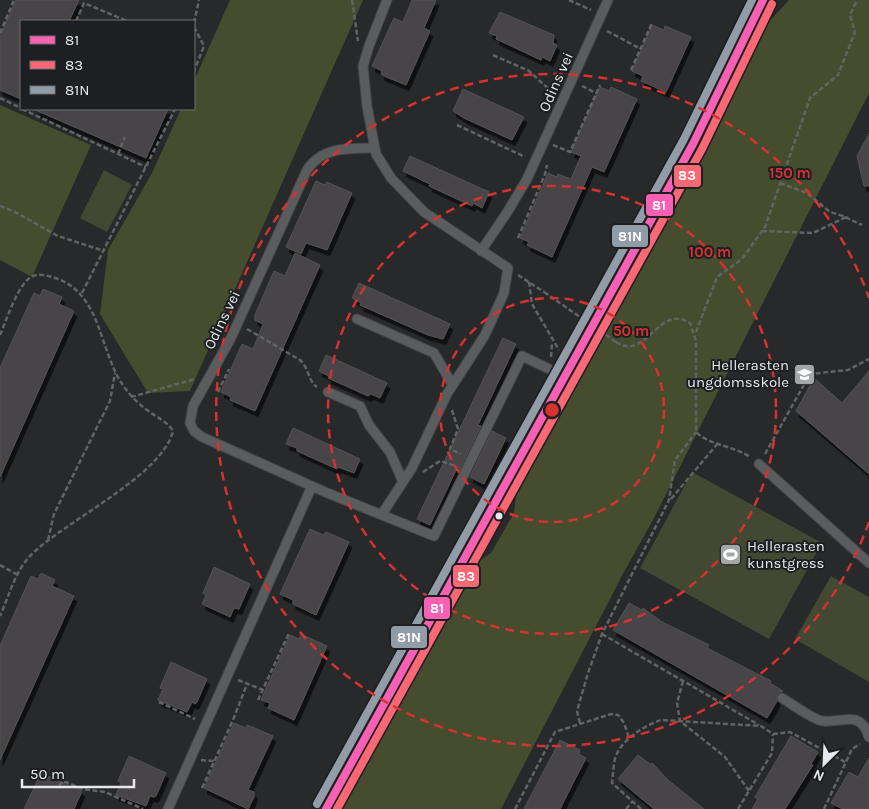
<svg xmlns="http://www.w3.org/2000/svg" width="869" height="809" viewBox="0 0 869 809" font-family="Karla,sans-serif">
  <defs>
    <filter id="shadow"><feDropShadow dx="3" dy="5.5" stdDeviation="0" flood-color="#0009"/></filter>
  </defs>
  <rect width="100%" height="100%" fill="#27292b"/>
  <path fill="#434832" d="M104 170 132 185 107 232 80 218Z
    M692 472 822 543 769 639 640 568Z
    M831 576 869 597V682L795 639Z"/>
  <path fill="#464d2e" d="M230 0H363L190 391 148 393 100 314 108 250 152 173 181 109H194V81Z
    M789 0H869V93L653 520 624 572 501 809H338L475 564 491 553 514 513 517 488 541 439 717 119 762 29Z
    M0 105 91 145 32 277 0 260Z"/>
  <path fill="#464546" stroke="#535353" filter="url(#shadow)" d="M16 0H79L69 21H21V99L0 90V36Z
    M412 0H436L424 28 430 31 406 85 384 76 381 74 382 71 372 66 394 18 403 22Z
    M500 12 554 35 553 43 557 45 550 61 542 57 541 60 496 39 497 36 489 33Z
    M652 25 664 30 665 26 691 37 666 92 641 81 643 76 632 71Z
    M600 87 609 91 611 87 637 99 604 172 592 167 552 257 531 247 527 245 529 242 520 238 548 173 557 177 558 174 571 179 581 156 571 152Z
    M463 89 524 117 512 140 464 118 453 111Z
    M33 109H168L146 158Z
    M869 134V186H864L857 156Z
    M410 156 489 192 482 208 473 203 472 206 429 186 430 184 403 171Z
    M316 181 325 185 327 182 352 193 327 250 306 243 301 254 286 247Z
    M295 253 320 265 255 411 230 400 231 397 221 392 242 344 253 349 262 327 263 324 255 320V315L274 271 285 276Z
    M359 283 450 324 443 339 428 335 360 305 361 303 352 298Z
    M43 289 62 297 59 304 74 311 0 477V368L34 293 40 296Z
    M503 338 516 344 478 425 481 426 459 471 456 470 430 525 417 519Z
    M326 355 387 383 380 398 371 394 368 396 328 378 329 376 319 371Z
    M869 371V474L796 411 814 378 842 403Z
    M293 428 360 459 354 473 338 467 337 469 297 451V448L286 444Z
    M492 431 506 438 484 484 470 477Z
    M310 529 323 535 326 532 349 542 316 615 293 604V600L280 594Z
    M214 567 250 584 239 609 234 608 230 617 202 604 206 595 203 593Z
    M41 573 55 580 52 586 74 596 0 760V646L31 576 38 579Z
    M629 603 642 610 643 608 662 622 709 645 707 648 771 681 770 683 783 691 777 695V701L767 718 613 630Z
    M290 635 299 639 301 635 305 636 327 646 294 720 268 708 270 703 261 700Z
    M171 662 207 679 197 702 195 704 192 702 187 712 158 700 163 689 160 688 161 685Z
    M234 723 246 728 247 725 250 726 273 736 248 790 254 792V797L248 809 204 788Z
    M791 736 818 752 811 764 813 765 785 809H752L758 799 755 797Z
    M560 740 580 750 579 754 586 758 569 791 560 809H524Z
    M638 755 650 764 652 763 668 780 704 809H654L618 779Z
    M129 756 166 773 156 796 154 797 150 796 146 806 116 795 121 783 118 781Z
    M869 758V809H843L831 803 849 772 858 777Z
    M41 773 82 791 74 809H24Z"/>
  <g fill="none" stroke-linecap="round" stroke-linejoin="round">
    <defs>
      <path id="service" d="M373 148C349 148 322 147 307 170L231 338 193 406 190 423 194 431 202 437 325 492 434 536 522 356 564 376
        M481 251 508 211 527 179 608 0
        M357 319 434 353 452 384
        M328 392 360 406 369 425 390 452 403 482
        M759 464 869 563
        M382 514 412 468 447 394 485 335 504 293 508 268 424 212 391 178 376 154 367 106 363 66 369 46 387 0
        M782 698C792 704 813 720 823 721 844 723 860 709 869 737
        M168 809 312 486"/>
      <path id="tertiary" d="M326 809 693 144 763 0"/>
    </defs>
    <use href="#service" stroke="#444546" stroke-width="11"/>
    <use href="#tertiary" stroke="#444546" stroke-width="25"/>
    <path stroke="#626364" stroke-width="2.5" stroke-dasharray="5 2.5" stroke-linecap="butt" d="M352 0 358 41
      M569 0 591 10
      M76 21 84 3 127 21
      M194 23 199 0
      M194 27 204 46 194 71
      M607 31 641 49
      M0 33 14 0
      M493 55 529 71 553 93
      M631 70 652 23
      M582 86 596 93
      M0 98 21 108
      M22 109 146 167
      M457 125 525 157
      M553 145 570 152 600 85
      M118 154 125 137
      M780 183 807 193 830 212 843 216 862 225
      M0 206 15 212 58 236 101 250
      M762 231 813 233 846 217
      M518 238 545 174 547 165
      M518 275 544 292
      M529 282 532 304 559 350
      M82 293 175 109
      M247 329 300 360C309 368 308 381 317 387
      M696 332 717 277 742 259 765 227 810 98 838 75 855 32 850 15 857 0
      M0 335C6 321 19 281 33 276 40 273 48 276 55 278 99 292 99 344 119 379 126 391 136 402 147 410 157 418 166 420 173 431 162 476 65 521 31 555 15 571 9 596 0 616
      M616 342C647 362 658 303 690 323L696 341V432C709 445 734 446 750 457
      M551 357 552 343
      M218 392 229 369
      M131 397 195 379
      M452 410 458 429 450 449 461 454
      M765 454 810 374 848 370 869 359
      M423 472 440 461 456 466
      M671 499 718 443
      M48 540 54 514 110 401 115 373
      M0 565 18 575
      M602 634 759 725
      M238 680 263 690
      M683 681 677 703 680 721 725 757 749 791
      M258 700 289 633
      M159 702 195 719
      M580 723 577 711 588 673 602 634 669 500 675 460 696 432
      M201 760 214 761
      M59 786 63 781 83 789 105 792 143 809
      M202 788 233 720 247 684
      M515 809 555 732 611 714 618 715 624 723 629 738
      M626 809 632 802
      M641 809 612 783C613 775 613 767 615 759 620 740 644 726 661 720L761 726 773 734 790 732 845 762
      M738 809 772 753 773 734
      M824 809 852 749 860 744"/>
    <use href="#service" stroke="#5b5c5e" stroke-width="9"/>
    <use href="#tertiary" stroke="#5b5c5e" stroke-width="22"/>
    <path stroke="#626364" stroke-width="2.5" stroke-dasharray="5 2.5" stroke-linecap="butt" d="M544 292 616 342"/>
    <defs>
      <path id="bus-1" d="M326 809 693 144 763 0"/>
      <path id="bus-2" d="M337 809 702 149 772 4"/>
      <path id="bus-3" d="M317 804 684 139 752 0"/>
    </defs>
    <use href="#bus-1" stroke="#1d1f22" stroke-width="11"/>
    <use href="#bus-2" stroke="#1d1f22" stroke-width="11"/>
    <use href="#bus-3" stroke="#1d1f22" stroke-width="11"/>
    <use href="#bus-1" stroke="#f860b3" stroke-width="8"/>
    <use href="#bus-2" stroke="#fa6775" stroke-width="8"/>
    <use href="#bus-3" stroke="#929ca6" stroke-width="8"/>
  </g>
  <g fill="none" stroke="#d73232" stroke-width="2.5" stroke-dasharray="9 6">
    <circle cx="552" cy="410" r="112"/>
    <circle cx="552" cy="410" r="224"/>
    <path d="M869 522A336 336 0 1 1 869 298"/>
  </g>
  <defs>
    <symbol id="school-square" viewBox="-11 -11 22 22"><rect x="-9" y="-9" width="18" height="18" rx="4" fill="#a4a6a8" stroke="#1d1f22"/><path d="M0-5L7-2L0 1L-7-2ZM-4 1L0 2.5L4 1V4Q0 6-4 4Z" fill="#fff"/></symbol>
    <symbol id="stadium-square" viewBox="-11 -11 22 22"><rect x="-9" y="-9" width="18" height="18" rx="4" fill="#a4a6a8" stroke="#1d1f22"/><path d="M0-5a6.5 5 0 1 0 0 10a6.5 5 0 1 0 0-10ZM-3.5-1.8h7v3.6h-7Z" fill="#fff"/></symbol>
  </defs>
  <g fill-rule="evenodd">
    <use href="#school-square" x="792" y="362" width="25" height="25"/>
    <use href="#stadium-square" x="718" y="542" width="25" height="25"/>
  </g>
  <circle fill="#e8e9ec" stroke="#1d1f22" stroke-width="2" cx="499" cy="516" r="4.5"/>
  <g text-anchor="middle" dominant-baseline="central" stroke-width="4" stroke-linejoin="round" paint-order="stroke">
    <g font-size="15" fill="#e8e9ec" stroke="#1d1f22">
      <text transform="translate(556 82) rotate(-66)">Odins vei</text>
      <text transform="translate(222 320) rotate(-64)">Odins vei</text>
    </g>
    <g font-size="15" fill="#e8e9ec" stroke="#1d1f22" text-anchor="end">
      <text x="789" y="365">Hellerasten<tspan x="789" dy="17">ungdomsskole</tspan></text>
      <text x="747" y="546" text-anchor="start">Hellerasten<tspan x="747" dy="17">kunstgress</tspan></text>
    </g>
  </g>
  <circle cx="552" cy="410" r="8" fill="#d73232" stroke="#1d1f22" stroke-width="2.5"/>
  <g font-size="15" text-anchor="middle" font-weight="bold" fill="#d73232" stroke="#1d1f22" stroke-width="4" stroke-linejoin="round" paint-order="stroke">
    <text x="790" y="178">150 m</text>
    <text x="710" y="257">100 m</text>
    <text x="631" y="336">50 m</text>
  </g>
  <g stroke="#1d1f22" stroke-width="2">
    <rect x="673" y="164" width="29" height="24" rx="5" fill="#fa6775"/>
    <rect x="645" y="193" width="29" height="24" rx="5" fill="#f860b3"/>
    <rect x="611" y="224" width="38" height="24" rx="5" fill="#929ca6"/>
    <rect x="452" y="564" width="28" height="24" rx="5" fill="#fa6775"/>
    <rect x="423" y="596" width="28" height="24" rx="5" fill="#f860b3"/>
    <rect x="390" y="625" width="38" height="24" rx="5" fill="#929ca6"/>
  </g>
  <g font-size="14" text-anchor="middle" font-weight="bold" fill="#fff">
    <text x="687" y="180">83</text>
    <text x="659" y="210">81</text>
    <text x="630" y="241">81N</text>
    <text x="466" y="581">83</text>
    <text x="437" y="613">81</text>
    <text x="409" y="642">81N</text>
  </g>
  <rect x="20" y="20" width="175" height="90" fill="#1d1f22" stroke="#6e7073"/>
  <rect x="30" y="36" width="25" height="8" fill="#f860b3" stroke="#6e7073"/>
  <text x="65" y="45" font-size="15" fill="#e8e9ec">81</text>
  <rect x="30" y="61" width="25" height="8" fill="#fa6775" stroke="#6e7073"/>
  <text x="65" y="70" font-size="15" fill="#e8e9ec">83</text>
  <rect x="30" y="86" width="25" height="8" fill="#929ca6" stroke="#6e7073"/>
  <text x="65" y="95" font-size="15" fill="#e8e9ec">81N</text>
  <g transform="translate(824 764) rotate(204)" stroke="#1d1f22" stroke-width="4" paint-order="stroke">
  <path d="M0-4L9 19L0 12L-9 19Z" fill="#e8e9ec"/>
  <text y="-8" font-size="14" font-weight="bold" text-anchor="middle" fill="#e8e9ec">N</text>
  </g>
  <path d="M22 779v8h112v-8" fill="none" stroke="#e8e9ec" stroke-width="2.5"/>
  <text x="30" y="779" font-size="15" fill="#e8e9ec" stroke="#1d1f22" stroke-width="4" paint-order="stroke">50 m</text>
</svg>
